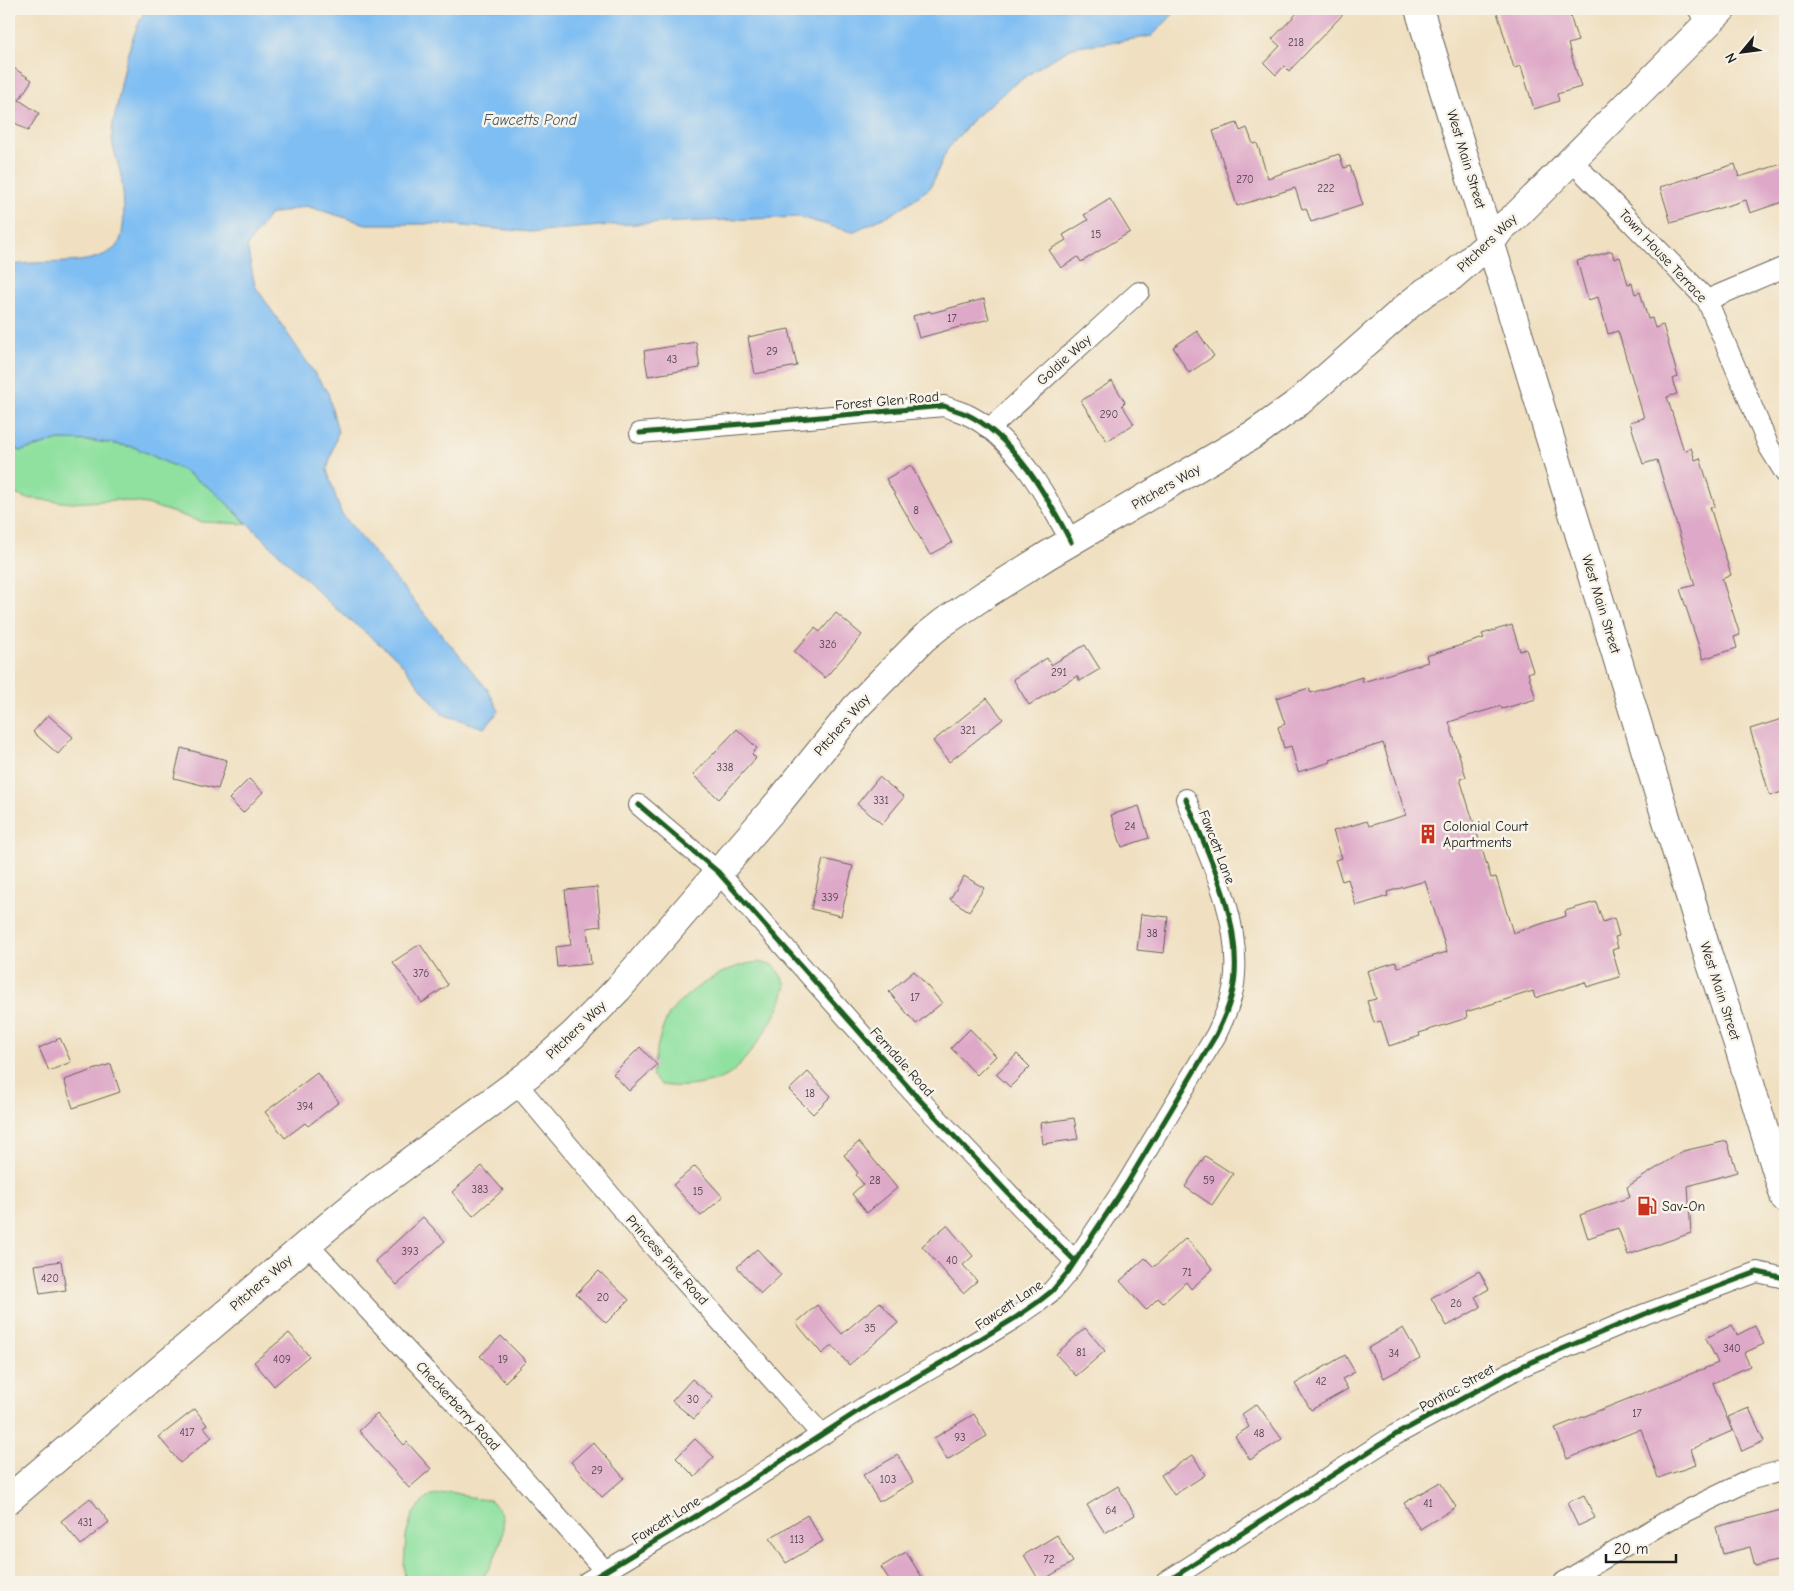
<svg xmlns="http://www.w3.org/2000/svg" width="1794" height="1591" viewBox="0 0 1794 1591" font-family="'Comic Neue',sans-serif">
  <rect width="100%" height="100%" fill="#f7f3e8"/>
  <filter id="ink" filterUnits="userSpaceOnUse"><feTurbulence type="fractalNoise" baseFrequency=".02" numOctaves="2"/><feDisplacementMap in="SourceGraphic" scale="10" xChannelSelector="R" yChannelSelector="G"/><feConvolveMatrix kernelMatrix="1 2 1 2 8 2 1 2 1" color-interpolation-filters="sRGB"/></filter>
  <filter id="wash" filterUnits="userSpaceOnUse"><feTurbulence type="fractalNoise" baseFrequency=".0096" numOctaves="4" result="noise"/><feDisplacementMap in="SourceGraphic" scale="20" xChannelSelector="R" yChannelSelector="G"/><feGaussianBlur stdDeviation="1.12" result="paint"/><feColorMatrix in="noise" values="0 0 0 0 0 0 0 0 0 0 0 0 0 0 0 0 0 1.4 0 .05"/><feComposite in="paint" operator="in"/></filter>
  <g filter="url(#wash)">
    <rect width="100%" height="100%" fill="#f0e0c1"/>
    <path fill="#90e1a0" stroke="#567e5e" d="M59 440 95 441 134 447 182 470 214 491 247 524 202 522 147 504 117 500 72 503 26 498 9 492V446L21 451Z
      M758 962 775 966 786 984C784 992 782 1000 779 1007 771 1024 742 1069 725 1077 705 1086 682 1088 661 1085L652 1075C655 1057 660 1028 670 1013 685 993 716 973 739 966 745 964 752 963 758 962Z
      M451 1492 477 1499 490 1500C493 1503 498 1508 500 1512 510 1537 492 1561 481 1582H405L404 1566 406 1536 412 1515 427 1497Z"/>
    <path fill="#7fbef3" stroke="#4e6d88" d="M146 9H1178L1152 36 1115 42 1076 46 1047 62 1012 86 974 118 947 150 930 188 894 213 852 232 799 217 612 225 530 232 442 224H366L306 206 269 215 247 246 255 286 328 393 338 432 327 470 341 513 488 690 499 711 484 728 442 714 398 659 335 608 214 491 182 470 134 447 95 441 59 440 21 451 9 446V266C40 258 90 270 116 247 127 237 124 192 121 177 119 164 111 145 112 133 112 124 115 115 117 107 123 74 129 37 146 9Z"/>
    <g id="blocks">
      <path fill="#dea9c8" d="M1301 9H1348L1289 71 1284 66 1276 75 1264 63 1280 46 1272 39Z
        M1496 9H1568L1578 41 1568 44 1581 87 1557 94 1559 101 1534 109 1521 66 1514 68Z
        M9 65 32 80 19 100 39 113 28 131 9 119Z
        M1237 123 1240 131 1247 128 1253 144 1257 143 1268 178 1339 154 1344 168 1350 166 1363 205 1311 222 1306 208 1302 209 1295 188 1237 206 1213 131Z
        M1785 163V201L1750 213 1746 200 1671 223 1660 187 1735 164 1739 177Z
        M1110 199 1130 232 1081 262 1078 257 1061 268 1049 250 1066 240 1063 235 1088 220 1084 215Z
        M1612 251 1614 259 1620 257 1628 284 1632 283 1635 294 1640 292 1648 319 1652 318 1655 328 1663 325 1678 377 1672 379 1677 394 1667 397 1684 451 1691 448 1695 460 1700 458 1715 506 1710 507 1731 575 1722 579 1740 635 1734 637 1737 648 1703 659 1680 589 1695 585 1657 460 1643 464 1630 422 1644 418 1618 331 1608 334 1598 297 1588 300 1577 261Z
        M984 299 989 319 919 338 913 316 930 311 931 313Z
        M789 329 797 366 755 374 748 337Z
        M1197 331 1214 356 1189 373 1173 347Z
        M696 342 700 368 648 376 644 351Z
        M1112 381 1125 402 1122 405 1134 424 1107 441 1081 401Z
        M911 465 952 543 930 555 886 479Z
        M836 613 862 635 825 678 794 652 815 628 820 632Z
        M1512 625 1520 651 1526 649 1533 671 1528 673 1536 699 1502 709 1501 706 1449 722 1466 777 1460 779 1491 878 1496 877 1513 933 1566 916 1565 911 1596 902 1603 922 1614 918 1619 936 1615 937 1618 948 1612 950 1620 977 1587 987 1585 982 1535 998 1533 991 1466 1012 1467 1018 1419 1033 1420 1036 1389 1046 1381 1021 1374 1023 1367 1001 1376 999 1367 971 1396 962 1398 967 1447 952 1425 881 1387 892 1388 896 1356 906 1348 879 1342 881 1335 860 1342 858 1333 831 1367 821 1369 826 1406 815 1383 743 1330 760 1331 762 1298 772 1291 746 1284 748 1278 727 1285 724 1276 698 1309 688 1311 693 1362 677 1363 682 1428 662 1426 656 1484 638 1482 634Z
        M1085 645 1100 669 1080 681 1077 676 1029 705 1013 679 1047 658 1051 665Z
        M987 698 1003 719 949 762 933 741Z
        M48 715 73 737 58 754 33 732Z
        M1785 718V791L1770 796 1750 729Z
        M737 729 757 748 752 754 756 758 719 799 693 775Z
        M181 748 227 760 218 789 174 778Z
        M879 777 904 797 882 824 857 804Z
        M249 779 263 792 243 813 229 799Z
        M1139 806 1149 838 1122 847 1111 815Z
        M823 859 853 866 841 916 811 909Z
        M964 876 984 888 969 911 950 899Z
        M597 887 601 926 587 928 591 964 558 967 556 947 571 945 565 890Z
        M1141 914 1168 917 1164 953 1137 950Z
        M420 944 448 985 422 1003 393 962Z
        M914 971 942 1003 916 1024 889 992Z
        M970 1029 996 1056 977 1075 951 1048Z
        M60 1038 71 1062 49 1071 39 1048Z
        M640 1047 657 1065 629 1091 613 1074Z
        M1017 1054 1030 1067 1010 1087 996 1074Z
        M111 1064 120 1092 73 1108 64 1080Z
        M808 1072 831 1096 813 1114 789 1090Z
        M317 1073 339 1102 308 1126 305 1123 285 1138 265 1112Z
        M1074 1118 1078 1139 1043 1144 1040 1123Z
        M1727 1141 1737 1172 1688 1186 1691 1233 1628 1255 1618 1228 1588 1238 1580 1215 1630 1197 1627 1187 1683 1151Z
        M859 1142 897 1188 867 1213 852 1194 863 1184 856 1175 858 1173 844 1155Z
        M1205 1156 1233 1174 1212 1205 1185 1187Z
        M482 1166 503 1190 473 1216 452 1192Z
        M695 1166 723 1197 701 1216 673 1185Z
        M423 1217 445 1241 397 1285 375 1261Z
        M947 1225 973 1256 963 1265 977 1281 963 1293 922 1246Z
        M1186 1238 1213 1269 1191 1289 1186 1282 1163 1303 1158 1298 1146 1310 1120 1281 1145 1258 1154 1267Z
        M757 1249 781 1275 761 1294 737 1267Z
        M61 1261 66 1290 40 1294 35 1265Z
        M599 1271 629 1300 606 1323 576 1294Z
        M1479 1271 1489 1289 1475 1297 1481 1307 1447 1326 1431 1298Z
        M880 1302 898 1323 849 1365 832 1345 822 1354 796 1323 817 1305 842 1334Z
        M1732 1325 1737 1335 1755 1326 1764 1344 1744 1353 1750 1366 1713 1383 1732 1431 1691 1449 1696 1465 1658 1478 1641 1429 1567 1459 1555 1428 1718 1363 1706 1338Z
        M1085 1328 1105 1351 1076 1376 1056 1354Z
        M1403 1328 1420 1358 1384 1378 1368 1348Z
        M289 1333 309 1356 274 1386 254 1362Z
        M501 1336 526 1361 505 1382 480 1356Z
        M1345 1355 1355 1372 1342 1379 1348 1389 1311 1410 1295 1384Z
        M692 1379 713 1397 694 1419 672 1401Z
        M1257 1404 1282 1439 1250 1460 1235 1436 1249 1427 1242 1414Z
        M1749 1408 1764 1441 1742 1451 1728 1417Z
        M195 1409 207 1425 204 1427 212 1437 180 1463 159 1437Z
        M377 1414 404 1445 407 1442 431 1469 409 1488 359 1431Z
        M974 1414 987 1436 947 1460 934 1438Z
        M695 1439 714 1457 695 1477 676 1458Z
        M593 1442 624 1478 602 1497 571 1462Z
        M898 1455 913 1482 879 1502 863 1475Z
        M1193 1455 1205 1475 1174 1495 1161 1475Z
        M1440 1482 1456 1507 1420 1529 1404 1503Z
        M1118 1486 1135 1515 1105 1533 1087 1505Z
        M1584 1495 1595 1518 1578 1526 1567 1503Z
        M90 1498 109 1522 81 1545 61 1521Z
        M1785 1509V1559L1755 1566 1750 1547 1723 1554 1716 1527Z
        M807 1515 823 1541 786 1563 770 1538Z
        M1057 1535 1073 1562 1040 1582 1024 1555Z
        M906 1552 925 1582H891L881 1567Z"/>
    </g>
  </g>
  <g filter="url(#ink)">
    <use href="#blocks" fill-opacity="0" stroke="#666156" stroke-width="1"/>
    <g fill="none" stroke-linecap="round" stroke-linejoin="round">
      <defs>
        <path id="street" d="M1698 9 1708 24
          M1571 160 1707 300 1769 447 1785 473
          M1707 300 1785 267
          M989 429 1139 292
          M640 433 944 406C951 409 959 411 966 414 1014 436 1048 498 1071 542
          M639 805 718 872 917 1097 1025 1211 1075 1261
          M516 1083 647 1239 822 1435
          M307 1244 488 1438 605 1571
          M587 1582 698 1515 869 1404 946 1360 1015 1318 1038 1302 1052 1291 1068 1272 1126 1185 1216 1035C1225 1016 1234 996 1235 974 1239 913 1208 855 1186 799
          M1166 1582 1395 1435 1522 1366 1645 1314 1757 1272 1785 1278
          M1564 1582 1672 1518 1752 1479 1785 1470"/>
        <path id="secondary" d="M1419 9 1708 955 1737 1041 1785 1199
          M9 1499 319 1234 376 1187 529 1074 574 1034 618 989 780 801 856 707 924 638 944 622 986 594 1048 555 1256 433 1299 402 1411 303 1425 292 1451 277 1491 242 1502 227 1516 216 1722 9"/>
      </defs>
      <use href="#street" stroke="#666156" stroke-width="22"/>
      <use href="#secondary" stroke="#666156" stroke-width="30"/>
      <use href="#street" stroke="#fff" stroke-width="20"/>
      <use href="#secondary" stroke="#fff" stroke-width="28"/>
      <defs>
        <path id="cycleway" d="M640 433 944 406C951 409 959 411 966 414 1014 436 1048 498 1071 542
          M639 805 718 872 917 1097 1025 1211 1075 1261
          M587 1582 698 1515 869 1404 946 1360 1015 1318 1038 1302 1052 1291 1068 1272 1126 1185 1216 1035C1225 1016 1234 996 1235 974 1239 913 1208 855 1186 799
          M1166 1582 1395 1435 1522 1366 1645 1314 1757 1272 1785 1278"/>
      </defs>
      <use href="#cycleway" stroke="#f7f3e8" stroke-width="8"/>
      <use href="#cycleway" stroke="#1b5e20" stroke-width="5"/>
    </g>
  </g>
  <defs>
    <symbol id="building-bare" viewBox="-9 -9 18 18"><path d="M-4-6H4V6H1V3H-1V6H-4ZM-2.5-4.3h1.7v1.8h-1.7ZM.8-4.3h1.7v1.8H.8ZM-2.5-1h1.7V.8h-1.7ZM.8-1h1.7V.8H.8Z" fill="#c8321e" stroke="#f7f3e8" stroke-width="2.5" paint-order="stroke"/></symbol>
    <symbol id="fuel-bare" viewBox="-9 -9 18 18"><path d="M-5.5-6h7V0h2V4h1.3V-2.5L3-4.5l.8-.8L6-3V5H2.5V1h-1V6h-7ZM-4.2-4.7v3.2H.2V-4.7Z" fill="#c8321e" stroke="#f7f3e8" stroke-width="2.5" paint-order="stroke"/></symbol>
  </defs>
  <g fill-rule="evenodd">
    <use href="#building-bare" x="1414" y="820" width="28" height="28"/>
    <use href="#fuel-bare" x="1633" y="1192" width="28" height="28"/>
  </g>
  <g text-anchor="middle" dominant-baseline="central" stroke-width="5" stroke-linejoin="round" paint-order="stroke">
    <g font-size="11" fill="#4c3f47">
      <text x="1296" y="42">218</text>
      <text x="1245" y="179">270</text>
      <text x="1326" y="188">222</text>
      <text x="1096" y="234">15</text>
      <text x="952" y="318">17</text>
      <text x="772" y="351">29</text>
      <text x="672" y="359">43</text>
      <text x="1109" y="414">290</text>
      <text x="916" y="510">8</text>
      <text x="828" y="644">326</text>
      <text x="1059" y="672">291</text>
      <text x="968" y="730">321</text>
      <text x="725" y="767">338</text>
      <text x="881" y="800">331</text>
      <text x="1130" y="826">24</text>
      <text x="830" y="897">339</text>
      <text x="1152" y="933">38</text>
      <text x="421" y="973">376</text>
      <text x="915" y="997">17</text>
      <text x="810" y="1093">18</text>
      <text x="305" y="1106">394</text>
      <text x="875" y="1180">28</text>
      <text x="1209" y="1180">59</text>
      <text x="480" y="1189">383</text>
      <text x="698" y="1191">15</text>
      <text x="410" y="1251">393</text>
      <text x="952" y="1260">40</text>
      <text x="1187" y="1272">71</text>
      <text x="50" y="1278">420</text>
      <text x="603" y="1297">20</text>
      <text x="1456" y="1303">26</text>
      <text x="870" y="1328">35</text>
      <text x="1732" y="1348">340</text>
      <text x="1081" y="1352">81</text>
      <text x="1394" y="1353">34</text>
      <text x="282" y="1359">409</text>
      <text x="503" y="1359">19</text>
      <text x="1321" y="1381">42</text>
      <text x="693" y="1399">30</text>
      <text x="1637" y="1413">17</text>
      <text x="187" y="1432">417</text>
      <text x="1259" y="1433">48</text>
      <text x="960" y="1437">93</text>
      <text x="597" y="1470">29</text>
      <text x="888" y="1479">103</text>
      <text x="1428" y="1503">41</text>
      <text x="1111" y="1510">64</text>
      <text x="85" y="1522">431</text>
      <text x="797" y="1539">113</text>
      <text x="1049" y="1559">72</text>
    </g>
    <g font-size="14" fill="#1c1c1c" stroke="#f7f3e8">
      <text transform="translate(1466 159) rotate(73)">West Main Street</text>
      <text transform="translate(1487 243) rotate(-44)">Pitchers Way</text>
      <text transform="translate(1663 256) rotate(47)">Town House Terrace</text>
      <text transform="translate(1064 360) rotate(-42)">Goldie Way</text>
      <text transform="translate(887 401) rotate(-5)">Forest Glen Road</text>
      <text transform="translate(1166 487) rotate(-30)">Pitchers Way</text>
      <text transform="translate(1601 604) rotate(73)">West Main Street</text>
      <text transform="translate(842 725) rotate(-49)">Pitchers Way</text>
      <text transform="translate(1217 847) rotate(69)">Fawcett Lane</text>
      <text transform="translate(1720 991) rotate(72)">West Main Street</text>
      <text transform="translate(576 1030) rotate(-44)">Pitchers Way</text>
      <text transform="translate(902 1062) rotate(48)">Ferndale Road</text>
      <text transform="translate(667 1260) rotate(48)">Princess Pine Road</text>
      <text transform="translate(261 1283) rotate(-41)">Pitchers Way</text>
      <text transform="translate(1009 1305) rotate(-34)">Fawcett Lane</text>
      <text transform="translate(1457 1388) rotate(-29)">Pontiac Street</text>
      <text transform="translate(458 1406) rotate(47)">Checkerberry Road</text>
      <text transform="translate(666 1520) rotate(-32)">Fawcett Lane</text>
    </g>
    <g font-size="14" fill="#1c1c1c" stroke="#f7f3e8" text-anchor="start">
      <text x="1443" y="826">Colonial Court<tspan x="1443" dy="16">Apartments</tspan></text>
      <text x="1662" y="1206">Sav-On</text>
    </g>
    <g font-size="15" font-style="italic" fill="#3f5567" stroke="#f7f3e8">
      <text x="530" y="120">Fawcetts Pond</text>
    </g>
  </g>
  <rect width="1794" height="1591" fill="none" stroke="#f7f3e8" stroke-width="30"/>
  <g transform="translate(1742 52) rotate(241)" stroke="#f7f3e8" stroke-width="4" paint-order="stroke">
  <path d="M0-4L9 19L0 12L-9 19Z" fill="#1c1c1c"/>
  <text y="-8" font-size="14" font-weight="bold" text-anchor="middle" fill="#1c1c1c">N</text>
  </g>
  <path d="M1606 1554v8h70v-8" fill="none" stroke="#1c1c1c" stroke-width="2.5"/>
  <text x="1614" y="1554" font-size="15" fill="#1c1c1c" stroke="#f7f3e8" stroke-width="4" paint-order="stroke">20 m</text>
</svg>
